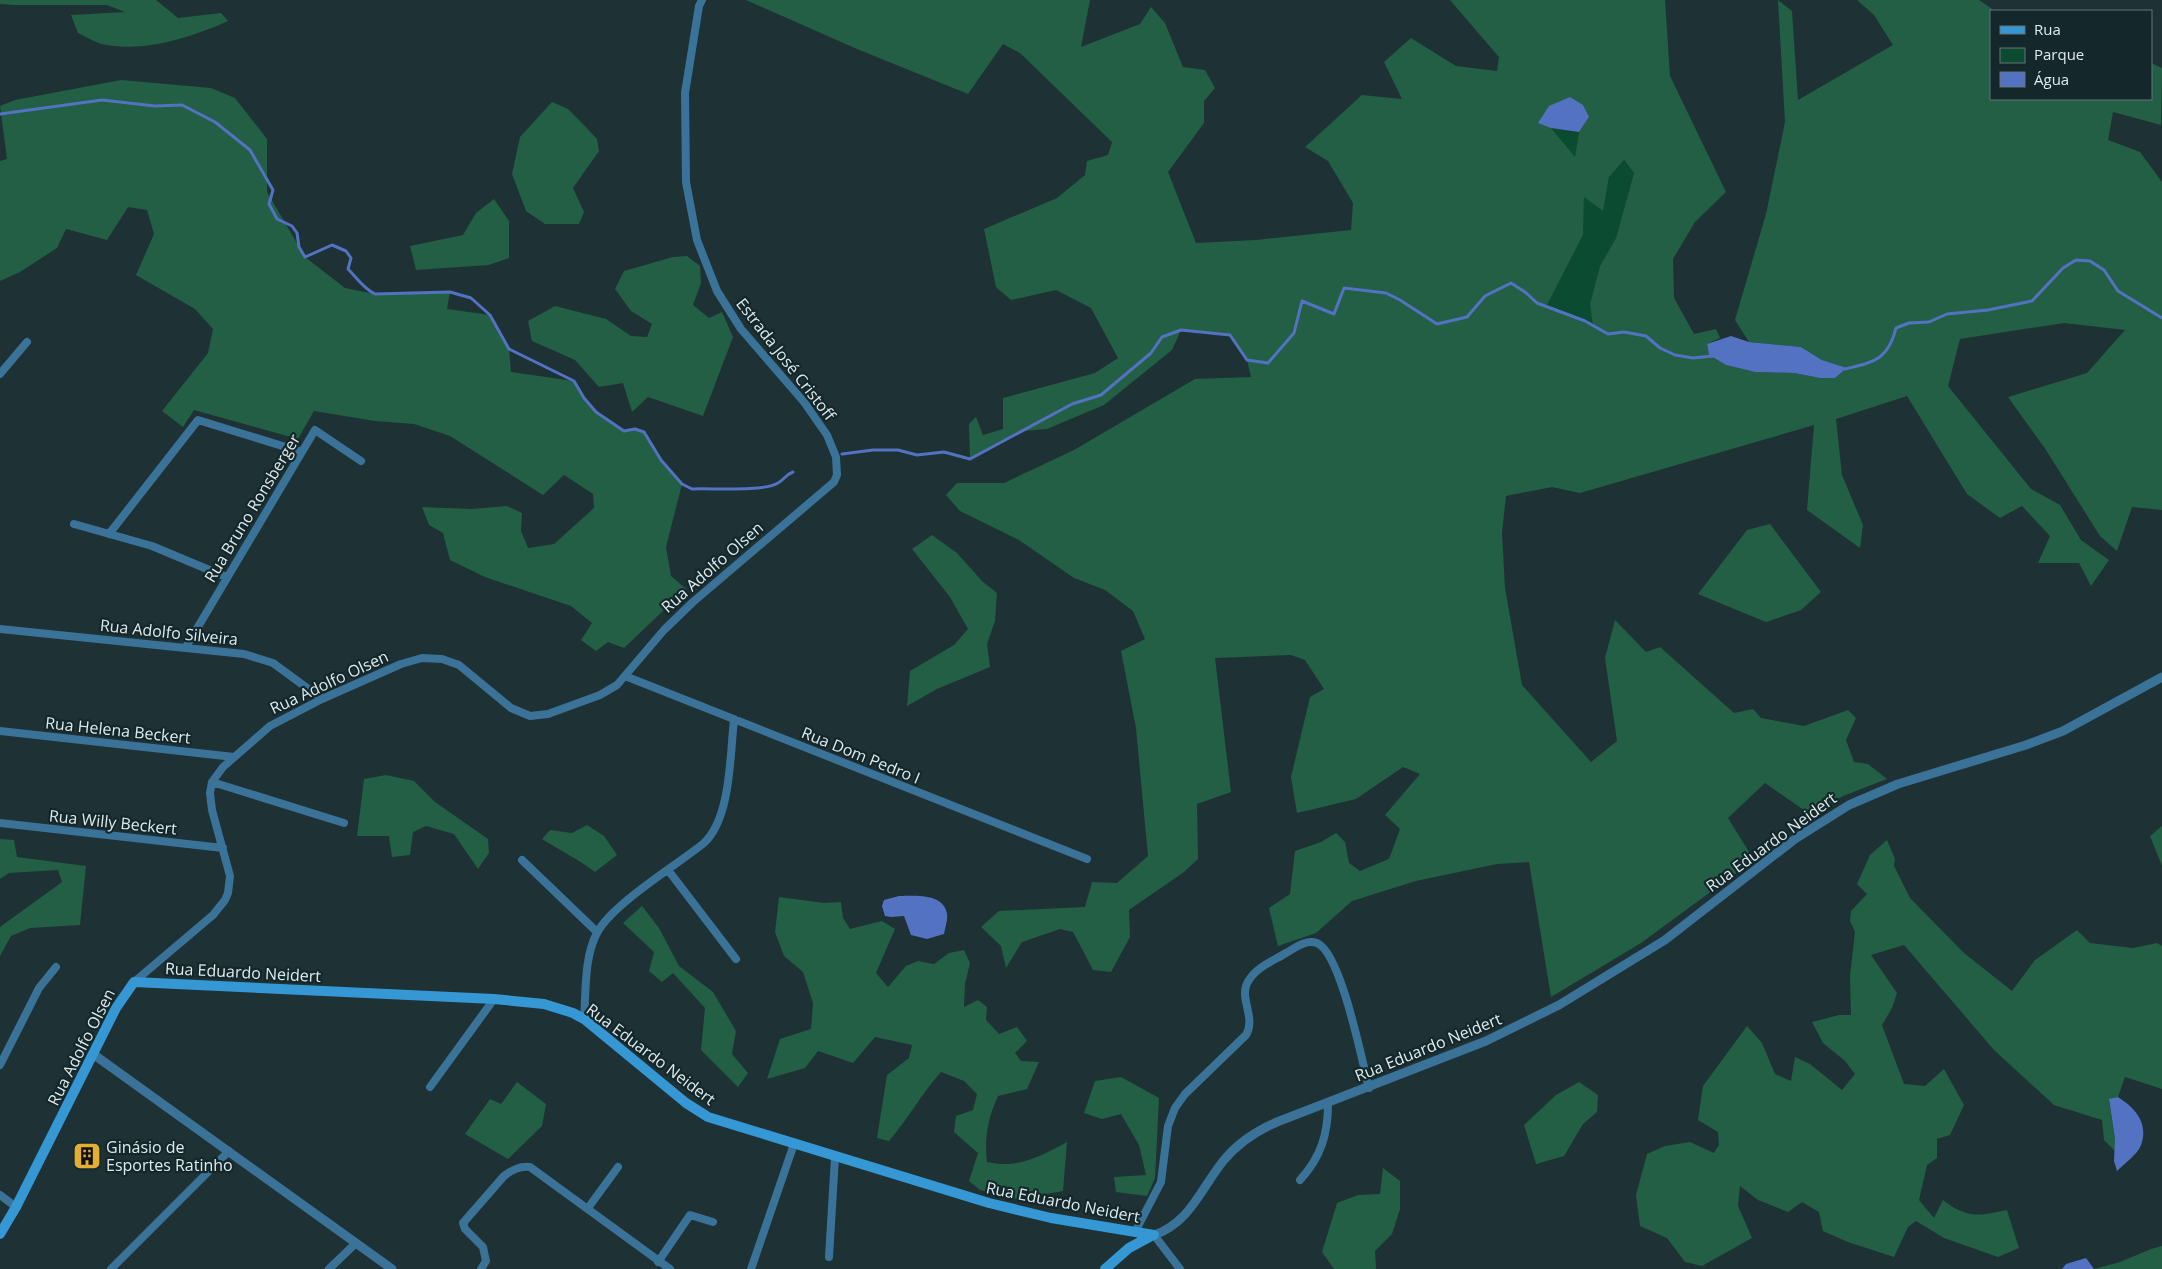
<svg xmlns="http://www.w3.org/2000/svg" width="2162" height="1269" viewBox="0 0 2162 1269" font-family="'Open Sans',sans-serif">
  <rect width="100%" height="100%" fill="#1e3135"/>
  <path fill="#0b4b32" d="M1551 128 1579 132 1575 158Z
    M1623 160 1634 173 1616 238 1600 266 1590 304 1593 326 1546 307 1583 235 1584 196 1603 211 1609 177Z"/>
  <path fill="#235f44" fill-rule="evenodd" d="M0 0H156L178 18 221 13 228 21C192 37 147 52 107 45 97 44 87 37 78 33L71 15 125 12 107 5H14L0 4Z
    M746 0H1090L1081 47 1140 24 1151 7 1165 23 1183 67 1205 70 1215 88 1204 101V123L1168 172 1196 243 1256 240 1351 230 1353 203 1328 161 1305 147 1362 95 1402 99 1384 62 1411 38 1456 66 1497 71 1499 57 1450 0H1665L1670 76 1726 192 1695 222 1673 259 1674 298 1694 334 1716 329 1720 338 1707 344 1709 355 1726 365 1755 372 1794 373 1820 378H1835L1847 368 1822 360 1801 347 1749 342 1735 320 1766 214 1785 122 1778 0 1792 11 1798 100 1893 45 1874 15 1857 0H1979L1995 11H1991V99H2151V63L2162 68 2161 125 2113 112 2108 140 2140 152 2162 182V510L2132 507 2117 551 2100 536 2046 450 2008 397 2087 373 2125 330 2064 323 1960 339 1948 386 2031 489 2060 505 2081 540 2109 560 2091 586 2079 563H2038L2050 536 2022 506 2000 518 1967 494 1907 396 1836 419 1842 475 1863 525 1860 548 1807 510 1814 425 1580 493 1552 487 1506 496 1502 533 1505 588 1522 685 1591 762 1617 741 1605 658 1615 620 1646 652 1660 647 1734 713 1753 709 1761 718 1804 726 1848 710 1856 718 1846 740 1854 762 1868 764 1887 779 1843 796 1811 815 1765 783 1728 818 1754 860 1641 943 1551 997 1529 862 1497 864 1416 881 1352 901 1316 933 1278 946 1269 908 1290 894 1295 851 1321 842 1336 833 1345 842 1349 863 1360 871 1389 859 1400 829 1385 815 1420 774 1403 767 1356 799 1297 813 1291 777 1310 697 1324 689 1305 660 1291 655 1215 658 1231 792 1197 804 1198 859 1184 872 1129 910 1130 937 1111 972 1093 970 1073 932 1060 929 1022 942 1006 968 1001 946 981 927 999 911 1085 907 1092 882 1117 883 1148 856 1136 728 1121 651 1145 639 1133 611 1105 590 1074 578 1019 540 960 511 946 495 957 483H1004L1074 450 1195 379 1251 377 1247 360 1230 335 1181 330 1172 350 1104 405 1047 429 1023 431 970 459 969 424 976 417 983 435 1003 429V398L1095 373 1118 358 1091 308 1056 290 1011 300 996 287 984 229 1057 198 1085 175 1087 161 1108 155 1112 142 1020 53 1003 44 968 94 857 49ZM1589 117 1579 132 1575 157 1551 128ZM1624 160 1634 173 1616 238 1600 266 1590 304 1593 326 1546 307 1583 235 1584 197 1603 211 1609 177Z
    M121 80 211 88 235 98 267 139V192L305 257 345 288 375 294 450 292 447 309 490 315 509 349 511 372 574 381C589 407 600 415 624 431L635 429 644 432 661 460 682 484 666 547 671 576 686 589 624 648 608 642 596 651 581 640 592 623 571 606 485 577 450 560 443 533 429 525 422 507 471 509 507 506 522 513 521 531 528 548 554 544 594 508 593 494 564 475 543 495 450 436 414 424 375 421 314 411 298 439 194 410 183 427 162 411 208 353 213 329 195 309 136 275 154 234 147 210 128 207 107 240 66 229 57 248 20 272 0 281V161L7 159 0 106 15 100Z
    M552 102 568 109 580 121 597 139 599 151 573 188 584 212 579 224H545L526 211 512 174 520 137Z
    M494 199 509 221V258L489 265 416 270 410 246 463 235 476 213Z
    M687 256 700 266 701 283 693 305 709 318 722 312 733 337 703 416 648 397 632 412 623 383 599 387 575 360 532 341 528 321 555 306 606 319 631 336 647 337 652 324 631 311 615 289 624 271 673 257Z
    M1770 524 1821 592 1801 610 1766 622 1698 594 1747 530Z
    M932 535 957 553 982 581 997 593 995 621 987 644 990 667 937 689 907 706 910 671 954 645 968 629 950 597 912 549Z
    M386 775 414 781 435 802 488 839 489 853 478 869 454 834 426 826 413 832 410 855 392 857 389 836H357L364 779Z
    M587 825 604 836 617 855 595 872C578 859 561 851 542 839L550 830 572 833Z
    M2162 826V866L2150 836Z
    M0 839 14 840 17 857 86 866 80 925 30 928 11 936 0 956V927L62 882 58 870 9 873 0 879Z
    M1887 840 1895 859 1894 866 1910 898 1964 953 2012 991 2035 960 2077 930 2090 943 2133 948 2157 943 2162 946V1089L2125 1077 2118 1097 2109 1100 2115 1139V1151L2104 1140 2102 1120 2054 1105 1994 1050 1904 945 1871 955 1897 993 1892 1008 1882 1025 1904 1084 1925 1086 1944 1069 1964 1105 1950 1135 1937 1139V1158L1927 1165 1919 1200 1934 1218 1943 1200C1968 1219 1978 1216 2007 1210L2019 1248 1998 1257 1944 1238 1916 1221 1908 1227 1894 1257 1848 1242 1823 1231 1819 1212 1802 1202 1788 1212 1758 1200 1740 1186 1738 1206 1752 1238 1702 1266 1685 1262 1667 1238 1640 1226 1636 1195 1647 1154 1665 1146 1690 1142 1714 1153 1719 1145 1718 1132 1698 1120 1703 1086 1747 1026 1762 1043 1775 1074 1791 1081 1795 1057 1810 1064 1842 1090 1855 1074 1845 1061 1823 1043 1812 1022 1839 1015H1851L1850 976 1855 932 1850 921 1851 911 1867 894 1857 884 1870 855Z
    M779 897 824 903 841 902 843 918 850 929 882 921 895 929 876 973 888 987 906 966 918 961 934 964 949 953 964 950 970 963 965 984 964 1007 978 1000 987 1007 986 1020 999 1034 1017 1027 1027 1041 1015 1053 1021 1061 1039 1062 1027 1089 998 1096C988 1118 984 1138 987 1162 1018 1169 1041 1156 1067 1142L1063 1191 1041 1195 1037 1204 980 1190 969 1181 978 1153 954 1132 956 1116 973 1110 977 1094 964 1081 941 1072C922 1093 908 1119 889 1141L877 1138 887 1075 909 1058 912 1045 875 1037 853 1063 818 1051 805 1068 767 1079 780 1039 811 1029 813 1003 803 972 784 956 775 932Z
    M642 906 659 928 679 966 713 992 736 1031 732 1054 748 1073 738 1087 701 1050 705 1008 673 973 662 982 649 971 654 952 623 923Z
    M1121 1077 1159 1098 1155 1178 1147 1196 1116 1192 1114 1177 1146 1175 1139 1145 1121 1114 1102 1119 1084 1113 1095 1081Z
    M517 1082 546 1104 542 1126 508 1159 465 1134 490 1099 501 1104Z
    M1579 1082 1598 1095 1597 1112 1583 1124 1564 1156 1536 1164 1524 1125 1556 1095Z
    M1383 1168 1400 1181V1209L1392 1234 1375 1251 1376 1269H1334L1322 1252 1337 1203 1358 1195 1380 1194Z
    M2162 1246V1269H2094L2120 1262 2151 1249Z"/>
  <path fill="#5372c1" d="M1570 97 1583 105 1589 117 1579 132 1551 128 1538 123 1549 106Z
    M1731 336 1749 342 1801 347 1822 360 1847 368 1835 378H1820L1794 373 1755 372 1726 365 1709 355 1707 344Z
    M899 896C915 896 944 893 947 914 948 920 945 928 944 934L927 939 911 935 904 916 891 917 885 916 882 906 884 900Z
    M2118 1097C2135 1108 2149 1123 2141 1145 2138 1154 2124 1164 2117 1171L2114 1161 2115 1139 2109 1099Z
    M2086 1258 2094 1269H2062L2066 1264Z"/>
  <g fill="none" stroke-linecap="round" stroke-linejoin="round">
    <path stroke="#5372c1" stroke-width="3" d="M0 114 102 100 155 106 182 105 215 122 250 150 273 190 269 204 277 219 292 226 297 233 299 247 305 257 332 245 346 251 351 258 348 269C357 278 363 288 375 294L450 292 471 298 490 315 509 349 574 381 584 398 596 412 624 431 635 429 644 432 661 460 682 484 692 489C710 488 764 492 778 483 784 480 785 475 793 472
      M1845 369C1874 362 1888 360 1896 328L1909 323 1929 322 1947 314 1988 310 2032 301 2063 268 2076 260 2090 261 2104 270 2118 291 2162 318
      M842 454 873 450H898L917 455 944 452 970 459 1072 404 1101 395 1151 353 1162 337 1181 330 1230 335 1247 360 1268 363 1294 333 1302 301 1334 314 1344 288 1386 293 1400 300 1437 324 1467 317 1485 296 1511 283 1525 292 1537 303 1585 321 1608 334 1624 332 1646 336 1660 348 1675 355 1693 358 1713 356"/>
    <path stroke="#3a7298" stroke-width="8" d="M0 374 27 342
      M74 524 152 546 226 577
      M109 534 198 420 302 452
      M0 629 244 654 273 663 322 699
      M186 647 315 430 361 461
      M625 676 1087 859
      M0 731 234 757
      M212 782 344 823
      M0 823 223 848
      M522 860 597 932
      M668 870 736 959
      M134 982 213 915 225 900 228 893 230 876 212 810 210 793 212 782 223 767 270 726 322 699 401 664 422 658 442 659 459 665 511 708 530 716 548 714 600 695 617 685 664 630 693 602 834 482 837 475 836 457 827 435 804 402 741 329 717 291 697 240 686 182 685 93 699 6 702 0
      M584 1019C586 992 584 957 597 933 612 904 677 865 704 843 731 818 730 755 734 719
      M0 1065 39 988 56 967
      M430 1087 494 999
      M1300 1180C1321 1157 1328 1134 1328 1104
      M0 1195 16 1207
      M588 1208 618 1167
      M1135 1232 1161 1182 1168 1126 1175 1108 1185 1094 1246 1035C1257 1017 1237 997 1249 980 1257 967 1273 961 1286 953 1295 948 1306 939 1317 943 1341 953 1362 1061 1369 1088
      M1154 1235 1180 1269
      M829 1257 835 1157
      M658 1262 690 1215 713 1222
      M111 1269 229 1151
      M329 1269 356 1243
      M481 1269 486 1261 483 1247 465 1229 463 1223 504 1176C512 1170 519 1166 530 1167L670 1269
      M751 1269 794 1144"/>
    <path stroke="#3a7298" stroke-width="9" d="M93 1054 392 1269
      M1154 1235C1190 1223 1201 1188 1224 1160 1238 1143 1256 1131 1277 1122L1486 1041 1559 1005 1665 940 1795 839 1849 805 1898 784 2026 745 2063 731 2162 677"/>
    <path stroke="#3598d5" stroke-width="10" d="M0 1234 16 1207 116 1008 134 982 494 999 544 1004 573 1013 584 1019 686 1103 708 1117 989 1203 1051 1218 1154 1235
      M1105 1269 1129 1248 1153 1235"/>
  </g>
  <defs>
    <symbol id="building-square" viewBox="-11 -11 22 22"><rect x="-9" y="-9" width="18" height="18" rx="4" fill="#e4ae35" stroke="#14272b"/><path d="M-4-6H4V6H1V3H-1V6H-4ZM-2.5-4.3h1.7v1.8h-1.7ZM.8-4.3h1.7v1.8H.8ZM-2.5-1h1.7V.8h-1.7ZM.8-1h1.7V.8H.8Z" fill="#111"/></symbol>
  </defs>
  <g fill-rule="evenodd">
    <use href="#building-square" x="71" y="1140" width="32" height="32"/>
  </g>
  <g text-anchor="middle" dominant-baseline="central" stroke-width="4.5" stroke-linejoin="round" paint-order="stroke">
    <g font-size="16" fill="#dfeaed" stroke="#14272b">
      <text transform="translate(786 359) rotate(52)">Estrada José Cristoff</text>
      <text transform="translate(252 508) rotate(-59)">Rua Bruno Ronsberger</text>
      <text transform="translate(712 567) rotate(-41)">Rua Adolfo Olsen</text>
      <text transform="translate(169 632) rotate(6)">Rua Adolfo Silveira</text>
      <text transform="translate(329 682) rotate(-25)">Rua Adolfo Olsen</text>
      <text transform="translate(118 730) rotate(6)">Rua Helena Beckert</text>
      <text transform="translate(861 755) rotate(22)">Rua Dom Pedro I</text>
      <text transform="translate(113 822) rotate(6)">Rua Willy Beckert</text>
      <text transform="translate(1771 842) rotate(-36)">Rua Eduardo Neidert</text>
      <text transform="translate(243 972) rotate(3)">Rua Eduardo Neidert</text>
      <text transform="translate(81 1047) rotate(-63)">Rua Adolfo Olsen</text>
      <text transform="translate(1428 1047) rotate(-22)">Rua Eduardo Neidert</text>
      <text transform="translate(651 1054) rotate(37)">Rua Eduardo Neidert</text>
      <text transform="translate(1063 1202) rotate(11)">Rua Eduardo Neidert</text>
    </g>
    <g font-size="16" fill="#dfeaed" stroke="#14272b" text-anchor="start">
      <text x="106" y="1147">Ginásio de<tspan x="106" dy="18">Esportes Ratinho</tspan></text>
    </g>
  </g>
  <rect x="1990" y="10" width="162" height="90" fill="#14272b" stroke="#657579"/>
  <rect x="2000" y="26" width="25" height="8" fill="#3598d5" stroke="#657579"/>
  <text x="2034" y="35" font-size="15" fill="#dfeaed">Rua</text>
  <rect x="2000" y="48" width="25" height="15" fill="#0b4b32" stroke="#657579"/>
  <text x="2034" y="60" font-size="15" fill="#dfeaed">Parque</text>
  <rect x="2000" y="72" width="25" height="15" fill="#5372c1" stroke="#657579"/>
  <text x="2034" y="85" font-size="15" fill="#dfeaed">Água</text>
</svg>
